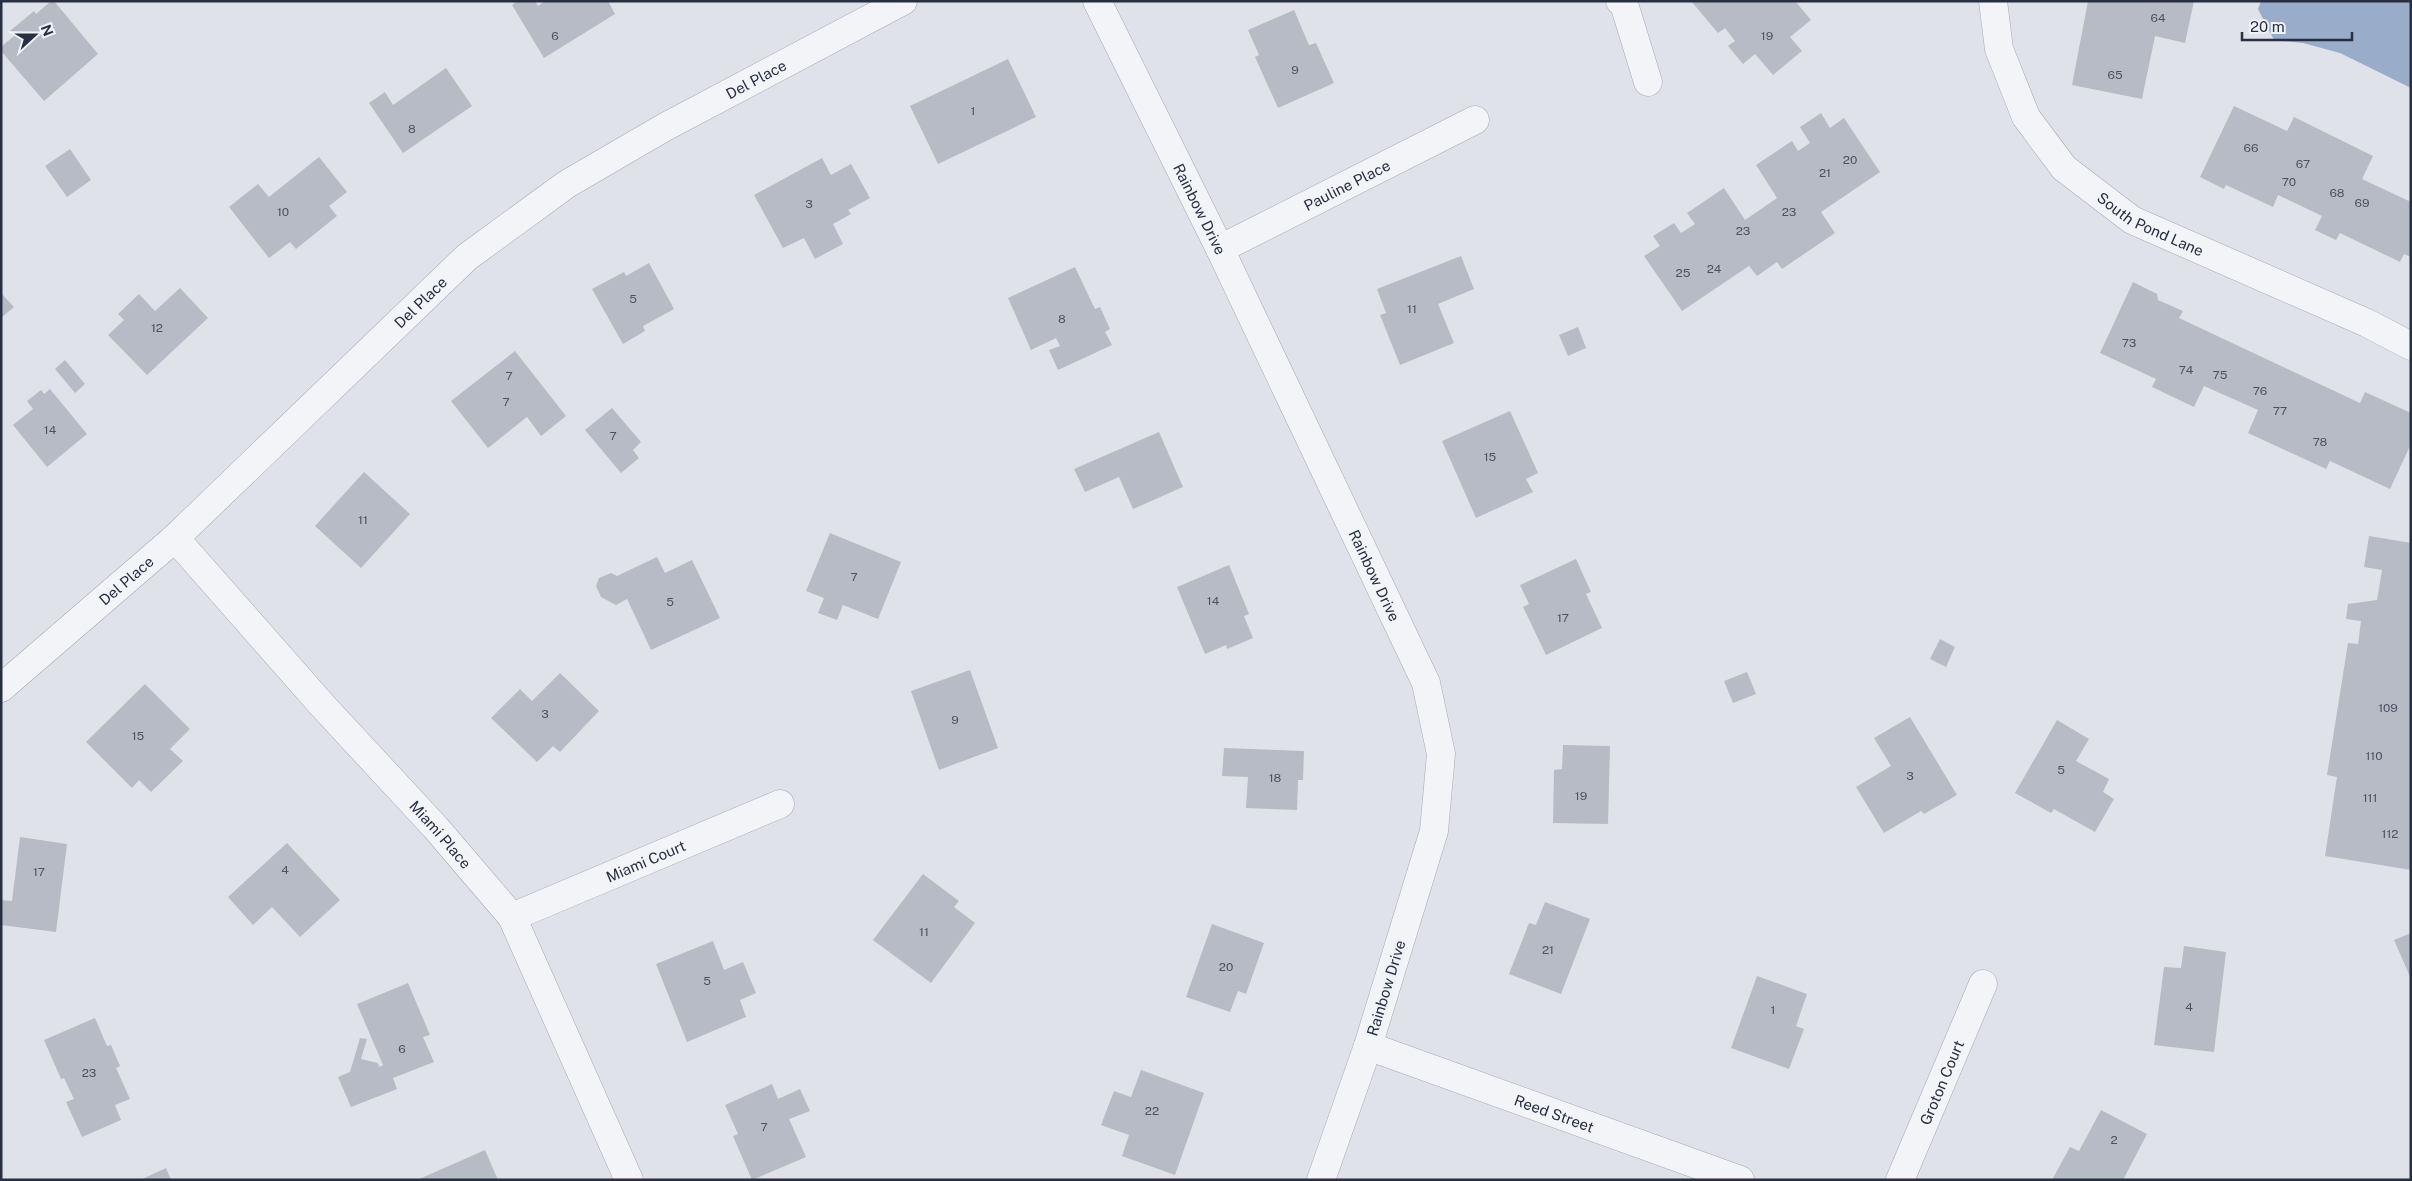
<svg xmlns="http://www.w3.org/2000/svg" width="2412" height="1181" viewBox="0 0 2412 1181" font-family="'Public Sans',sans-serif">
  <rect width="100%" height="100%" fill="#e0e2e9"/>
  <path fill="#99adca" d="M2261 1H2411V88L2340 53 2303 43 2274 40 2258 9Z"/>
  <path fill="#b7bbc6" d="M51 1H54L98 54 44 101 1 51V47L14 36 10 31 34 11 36 14Z
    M517 1H535L538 6 545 1H608L615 14 544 58 512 5Z
    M1691 1H1795L1811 20 1790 37 1802 51 1773 75 1755 54 1743 64 1728 46 1735 41 1725 28 1718 33Z
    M2088 1H2194L2185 43 2155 36 2142 99 2072 85Z
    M1294 10 1309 45 1316 43 1334 83 1278 108 1255 57 1259 55 1248 30Z
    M1008 59 1036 117 938 164 910 106Z
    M446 68 472 106 403 153 369 103 385 92 393 105Z
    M2234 106 2287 131 2294 117 2373 156 2362 179 2411 202V257L2404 254 2400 262 2340 233 2336 240 2315 230 2322 216 2278 195 2273 207 2226 185 2224 189 2200 177Z
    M1821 113 1830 128 1844 118 1880 172 1821 212 1835 233 1782 269 1777 262 1757 276 1749 266 1682 311 1644 256 1660 246 1653 236 1674 223 1681 233 1695 224 1687 213 1724 188 1745 220 1777 198 1756 165 1792 141 1798 151 1810 143 1800 127Z
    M70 149 91 180 67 197 45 166Z
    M319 157 347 192 329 206 337 216 296 249 290 242 269 258 229 207 258 184 269 197Z
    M822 158 831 175 851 164 870 198 848 210 851 214 833 224 843 244 815 259 804 238 783 248 754 195Z
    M1461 256 1474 289 1438 304 1454 343 1400 365 1380 315 1386 313 1377 289Z
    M649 263 674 309 643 326 645 331 623 344 592 289 624 272 626 276Z
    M1075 267 1095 309 1100 307 1110 329 1105 332 1112 345 1058 370 1049 350 1060 346 1056 338 1031 350 1008 298Z
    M2133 282 2157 294 2158 300 2183 311 2179 318 2360 403 2365 392 2411 413V444L2390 489 2330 461 2326 469 2248 433 2258 410 2204 386 2194 407 2152 387 2156 379 2100 353Z
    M180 288 208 318 147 375 108 335 124 320 118 314 139 294 155 311Z
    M1 293 14 307 1 318Z
    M1578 327 1586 348 1568 356 1559 335Z
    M515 351 566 416 541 436 527 417 488 448 451 401Z
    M65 360 85 384 75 393 55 369Z
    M50 389 87 434 47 467 13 425 33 409 27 401 41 390 44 394Z
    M612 408 641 442 633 450 639 458 621 473 585 430Z
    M1510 411 1538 473 1526 479 1533 492 1476 518 1442 441Z
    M1159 432 1183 487 1133 509 1119 477 1085 492 1074 469Z
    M364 472 410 514 361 568 315 526Z
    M830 533 901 562 878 619 843 605 837 620 818 613 824 598 806 591Z
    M2369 536 2411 543V870L2325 856 2337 777 2327 775 2348 643 2358 644 2361 621 2346 619 2348 604 2377 600 2382 570 2364 567Z
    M657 557 665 573 692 560 720 618 651 650 627 599 616 605 601 597 596 586 599 578 611 573 617 576Z
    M1576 559 1591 592 1586 594 1602 628 1546 655 1523 607 1529 604 1520 585Z
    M1229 565 1249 614 1244 616 1253 638 1227 649 1226 645 1205 654 1177 587Z
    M1940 639 1955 647 1946 667 1930 659Z
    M970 670 998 748 939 770 911 691Z
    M1747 672 1756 694 1733 703 1724 681Z
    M560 673 599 711 560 752 553 746 537 762 491 718 520 689 532 701Z
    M145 684 190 729 170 749 183 761 151 792 139 780 132 788 86 742Z
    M1910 717 1957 795 1924 814 1921 811 1884 833 1856 787 1891 766 1874 738Z
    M2057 720 2089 739 2076 761 2109 779 2103 792 2114 799 2095 832 2054 809 2051 813 2015 793Z
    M1563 745 1610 746 1608 824 1553 823 1554 770 1562 769Z
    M1224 748 1304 751 1303 780H1298L1297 810 1246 808 1248 777 1222 776Z
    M20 837 67 844 56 932 1 925V900L12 901Z
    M287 843 340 900 300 937 272 907 253 925 228 897Z
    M923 874 959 901 954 907 975 923 931 983 873 940Z
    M1545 902 1590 919 1561 994 1509 974 1529 923 1536 925Z
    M1212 924 1264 943 1246 994 1238 991 1230 1012 1186 997Z
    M2411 933V979L2394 940Z
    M713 941 724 970 743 962 756 993 740 1000 746 1017 687 1042 656 964Z
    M2184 946 2226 952 2214 1052 2154 1045 2164 967 2181 968Z
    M1757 976 1807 994 1796 1026 1804 1029 1789 1069 1731 1048Z
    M408 983 430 1035 423 1037 434 1062 393 1078 397 1089 351 1107 338 1077 350 1072 360 1038 367 1039 361 1059 378 1063 379 1067 383 1065 357 1004Z
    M95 1018 107 1046 111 1045 120 1066 116 1068 130 1099 115 1105 121 1120 82 1137 66 1102 74 1099 64 1078 61 1079 44 1040Z
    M1141 1070 1204 1093 1175 1175 1122 1156 1129 1135 1101 1125 1114 1091 1131 1097Z
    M772 1084 778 1099 800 1089 810 1111 789 1119 806 1157 752 1180 733 1136 738 1134 725 1105Z
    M2101 1110 2147 1134 2123 1180H2052L2070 1147 2079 1151Z
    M485 1150 498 1180H417Z
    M166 1168 171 1180H140Z"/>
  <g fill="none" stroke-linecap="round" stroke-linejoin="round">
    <defs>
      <g id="minor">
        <path id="s1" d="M1097 1 1220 249 1426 683 1441 754 1434 831 1368 1046 1321 1180"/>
        <path d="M1620 1 1624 4 1648 82"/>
        <path id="s2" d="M1993 1 1999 49 2026 117 2064 168 2132 220 2367 323 2411 346"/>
        <path id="s3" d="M1220 249 1475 120"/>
        <path id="s4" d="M175 538 322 705 436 828 512 917 629 1180"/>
        <path id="s5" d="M1 688 175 538 467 257 567 184 665 127 903 1"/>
        <path id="s6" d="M512 917 780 804"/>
        <path id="s7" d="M1368 1046 1740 1180"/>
        <path id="s8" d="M1900 1180 1983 984"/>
      </g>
    </defs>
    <use href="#minor" stroke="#a5a9b3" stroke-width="29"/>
    <use href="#minor" stroke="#f2f4f7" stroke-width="28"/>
  </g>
  <g text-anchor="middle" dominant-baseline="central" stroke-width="5" stroke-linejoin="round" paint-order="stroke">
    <g font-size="12" fill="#4c5262">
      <text x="2158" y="18">64</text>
      <text x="555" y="36">6</text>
      <text x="1767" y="36">19</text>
      <text x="1295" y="70">9</text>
      <text x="2115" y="75">65</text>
      <text x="973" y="111">1</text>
      <text x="412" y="129">8</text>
      <text x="2251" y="148">66</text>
      <text x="1850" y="160">20</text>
      <text x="2303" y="164">67</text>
      <text x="1825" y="173">21</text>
      <text x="2289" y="182">70</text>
      <text x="2337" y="193">68</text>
      <text x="2362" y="203">69</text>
      <text x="809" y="204">3</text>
      <text x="283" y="212">10</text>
      <text x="1789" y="212">23</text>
      <text x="1743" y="231">23</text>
      <text x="1714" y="269">24</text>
      <text x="1683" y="273">25</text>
      <text x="633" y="299">5</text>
      <text x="1412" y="309">11</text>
      <text x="1062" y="319">8</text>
      <text x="157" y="328">12</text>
      <text x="2129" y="343">73</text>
      <text x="2186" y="370">74</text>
      <text x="2220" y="375">75</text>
      <text x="509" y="376">7</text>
      <text x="2260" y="391">76</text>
      <text x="506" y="402">7</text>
      <text x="2280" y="411">77</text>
      <text x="50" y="430">14</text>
      <text x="613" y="436">7</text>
      <text x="2320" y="442">78</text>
      <text x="1490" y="457">15</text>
      <text x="363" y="520">11</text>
      <text x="854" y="577">7</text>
      <text x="1213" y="601">14</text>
      <text x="670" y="602">5</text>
      <text x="1563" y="618">17</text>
      <text x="2388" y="708">109</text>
      <text x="545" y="714">3</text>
      <text x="955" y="720">9</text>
      <text x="138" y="736">15</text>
      <text x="2374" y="756">110</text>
      <text x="2061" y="770">5</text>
      <text x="1910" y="776">3</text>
      <text x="1275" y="778">18</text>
      <text x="1581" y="796">19</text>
      <text x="2370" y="798">111</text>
      <text x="2390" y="834">112</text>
      <text x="285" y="870">4</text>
      <text x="39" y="872">17</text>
      <text x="924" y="932">11</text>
      <text x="1548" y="950">21</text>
      <text x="1226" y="967">20</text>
      <text x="707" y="981">5</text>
      <text x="2189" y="1007">4</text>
      <text x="1773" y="1010">1</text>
      <text x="402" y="1049">6</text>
      <text x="89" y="1073">23</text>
      <text x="1152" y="1111">22</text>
      <text x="764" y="1127">7</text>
      <text x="2114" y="1140">2</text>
    </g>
    <g font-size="15" fill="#282f41" stroke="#eff2f7">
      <text stroke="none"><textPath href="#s5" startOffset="975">Del Place</textPath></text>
      <text stroke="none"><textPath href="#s3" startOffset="142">Pauline Place</textPath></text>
      <text stroke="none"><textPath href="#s1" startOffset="232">Rainbow Drive</textPath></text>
      <text stroke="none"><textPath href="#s2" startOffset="289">South Pond Lane</textPath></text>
      <text stroke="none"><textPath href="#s5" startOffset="570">Del Place</textPath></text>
      <text stroke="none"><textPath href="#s1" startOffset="638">Rainbow Drive</textPath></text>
      <text stroke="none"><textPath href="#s5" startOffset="165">Del Place</textPath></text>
      <text stroke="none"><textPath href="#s4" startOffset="398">Miami Place</textPath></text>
      <text stroke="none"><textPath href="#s6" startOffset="145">Miami Court</textPath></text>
      <text transform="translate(1386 988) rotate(-73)">Rainbow Drive</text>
      <text stroke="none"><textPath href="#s8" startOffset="106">Groton Court</textPath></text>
      <text stroke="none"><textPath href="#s7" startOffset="198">Reed Street</textPath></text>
    </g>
  </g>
  <rect width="2412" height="1181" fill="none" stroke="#282f41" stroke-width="5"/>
  <g transform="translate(35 35) rotate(69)" stroke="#eff2f7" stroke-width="4" paint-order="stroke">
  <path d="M0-4L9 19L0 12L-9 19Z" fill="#282f41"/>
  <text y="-8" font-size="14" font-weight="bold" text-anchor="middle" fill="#282f41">N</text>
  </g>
  <path d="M2242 32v8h110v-8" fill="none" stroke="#282f41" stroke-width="2.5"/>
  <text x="2250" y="32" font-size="15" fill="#282f41" stroke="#eff2f7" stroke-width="4" paint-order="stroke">20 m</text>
</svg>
